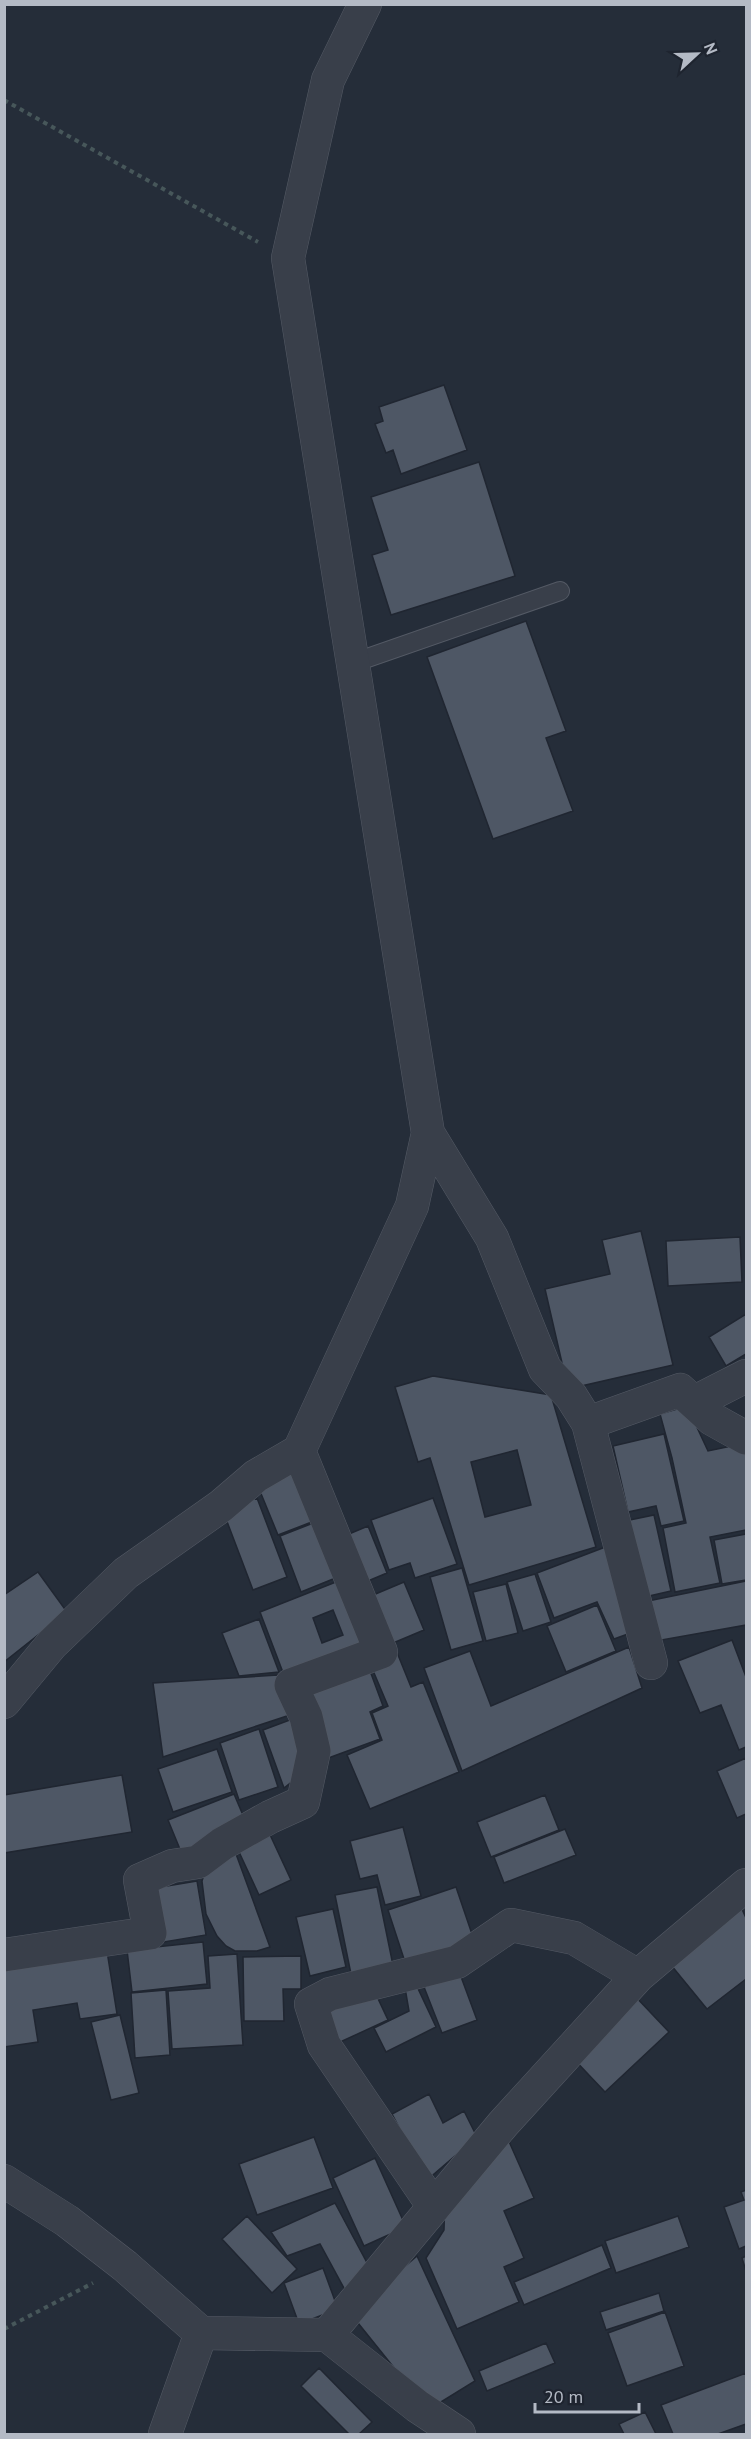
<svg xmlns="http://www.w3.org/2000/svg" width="751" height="2439" viewBox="0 0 751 2439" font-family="'PT Sans',sans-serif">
  <rect width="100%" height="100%" fill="#252d39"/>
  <path fill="#4e5765" stroke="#202631" stroke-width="1.5" fill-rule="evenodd" d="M444 385 467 450 401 474 393 450 386 453 375 424 383 421 379 407Z
    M479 462 515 576 391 615 372 555 388 550 371 497Z
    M526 621 566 731 546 738 573 811 493 839 427 657Z
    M641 1231 673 1365 568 1389 545 1289 610 1274 602 1240Z
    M740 1237 742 1282 668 1286 666 1241Z
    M746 1314V1354L726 1366 709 1337Z
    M433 1376 551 1395 596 1547 469 1585 430 1458 418 1462 395 1387ZM517 1450 531 1505 485 1517 471 1462Z
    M687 1406 708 1451 746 1443V1530L710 1537 720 1583 675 1592 663 1528 686 1523 672 1458 660 1414Z
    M664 1434 684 1521 661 1526 656 1506 628 1512 613 1446Z
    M299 1461 322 1518 278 1535 255 1479Z
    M257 1498 287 1577 253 1590 223 1511Z
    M433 1498 457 1564 415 1578 410 1563 389 1570 371 1520Z
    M654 1515 671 1591 636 1599 620 1522Z
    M321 1520 343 1575 301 1592 280 1536Z
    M368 1526 387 1573 356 1586 337 1539Z
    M746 1534V1580L722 1584 714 1540Z
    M608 1546 639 1630 614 1639 597 1602 554 1618 537 1573Z
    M462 1568 483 1641 451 1650 430 1577Z
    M38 1572 67 1612 4 1662V1595Z
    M535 1574 551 1622 523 1631 507 1582Z
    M346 1578 374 1650 287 1683 260 1612ZM333 1610 343 1635 322 1643 313 1618Z
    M746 1581V1625L656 1641 648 1601Z
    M404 1582 424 1630 386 1646 366 1598Z
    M506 1584 518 1633 486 1641 473 1592Z
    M597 1605 616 1651 566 1672 547 1626Z
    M259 1619 279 1672 239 1676 222 1633Z
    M732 1640 746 1677V1747L739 1750 721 1705 700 1713 678 1661Z
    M629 1647 642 1688 462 1771 424 1668 470 1651 491 1706Z
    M396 1650 411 1687 423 1682 459 1772 370 1809 347 1755 382 1740 372 1713 388 1706 369 1661Z
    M366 1660 383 1706 370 1712 380 1739 323 1760 296 1686Z
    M278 1675 290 1715 163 1757 153 1683Z
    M303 1715V1773L284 1788 263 1730Z
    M259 1729 278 1787 239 1800 220 1743Z
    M217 1749 232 1792 173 1812 158 1769Z
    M746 1758V1814L737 1818 717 1771Z
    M122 1775 132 1832 4 1853V1795Z
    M234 1794 245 1820 184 1859 168 1820Z
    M545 1795 559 1830 491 1857 477 1822Z
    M265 1824 291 1880 259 1895 233 1839Z
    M403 1827 421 1896 385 1905 377 1875 360 1879 350 1841Z
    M565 1829 576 1855 504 1883 494 1857Z
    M232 1843 270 1947 257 1951H235L226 1946 217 1936 206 1914 202 1881 205 1871Z
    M197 1881 206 1935 158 1943 149 1889Z
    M377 1887 394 1970 352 1979 335 1895Z
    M456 1887 474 1940 405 1962 388 1910Z
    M741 1907 746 1918V1979L707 2009 671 1965Z
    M333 1909 346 1967 310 1976 296 1917Z
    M203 1942 207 1984 132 1992 127 1950Z
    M106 1945 117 2014 80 2019 77 2003 33 2010 38 2042 4 2047V1961Z
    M237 1954 243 2045 172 2049 168 1991 210 1988 208 1956Z
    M301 1956V1989H283L284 2021H244L243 1957Z
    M460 1974 477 2020 442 2033 424 1987Z
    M413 1978 436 2027 386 2052 374 2028 409 2011 404 1982Z
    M373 1988 388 2020 338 2043 324 2012Z
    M166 1990 170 2055 135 2058 131 1993Z
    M633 1994 669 2032 605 2092 570 2055Z
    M120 2015 139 2093 111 2100 91 2022Z
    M429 2094 443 2123 464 2111 477 2137 427 2180 392 2114Z
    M314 2137 333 2188 257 2215 239 2164Z
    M507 2137 534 2198 504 2211 524 2258 504 2267 519 2302 457 2329 426 2258 444 2230 445 2194Z
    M375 2158 406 2227 364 2246 333 2178Z
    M746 2190V2246L739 2249 724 2207 744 2200 741 2192Z
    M335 2203 373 2274 345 2290 320 2244 287 2256 271 2232Z
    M247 2216 297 2269 272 2293 222 2239Z
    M678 2216 689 2247 616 2273 605 2241Z
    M602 2245 611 2268 524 2305 514 2282Z
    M417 2256 475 2381 428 2410 350 2313Z
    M746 2256V2271L742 2258Z
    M323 2268 338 2309 299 2324 284 2283Z
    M659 2293 664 2311 606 2330 600 2312Z
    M665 2312 684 2366 627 2386 608 2333Z
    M546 2343 555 2363 487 2391 479 2371Z
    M319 2368 372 2422 359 2434H349L301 2386Z
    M746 2373V2424L718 2434H673L661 2405Z
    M645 2412 656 2434H624L619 2424Z"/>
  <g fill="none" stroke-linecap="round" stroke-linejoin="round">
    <defs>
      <path id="lane" d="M353 663 560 591"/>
      <path id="street" d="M428 1133 492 1238 545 1369 571 1396 588 1423 651 1663
        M695 1402 746 1376
        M588 1423 680 1390 712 1419 746 1438
        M4 1702 52 1644 126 1573 221 1506 256 1476 299 1451 412 1206 428 1133 288 258 328 80 365 4
        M4 1955 150 1933 140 1880 172 1866 198 1862 222 1844 270 1817 303 1802 314 1751 306 1717 291 1685 381 1652 299 1451
        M4 2181 67 2221 125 2266 201 2333 165 2434
        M434 2207 324 2045 311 2004 330 1994 457 1962 511 1925 574 1938 638 1976
        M201 2333 327 2335 503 2124 638 1976 746 1885
        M327 2335 417 2406 459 2434"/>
    </defs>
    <use href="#lane" stroke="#545a65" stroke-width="20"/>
    <use href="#street" stroke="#545a65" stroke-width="34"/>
    <path stroke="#47575a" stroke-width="4" stroke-dasharray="4.5 4.5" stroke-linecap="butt" d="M4 100 258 242
      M4 2329 93 2283"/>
    <use href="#lane" stroke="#393f4a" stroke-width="18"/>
    <use href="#street" stroke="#393f4a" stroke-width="33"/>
  </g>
  <rect width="751" height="2439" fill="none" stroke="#b4bac5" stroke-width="12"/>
  <g transform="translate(697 54) rotate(68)" stroke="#1e242f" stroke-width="4.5" paint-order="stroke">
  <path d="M0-4.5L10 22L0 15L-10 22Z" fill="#b4bac5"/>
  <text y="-9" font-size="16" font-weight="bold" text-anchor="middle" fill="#b4bac5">N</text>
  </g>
  <path d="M535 2403v9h104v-9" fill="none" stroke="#b4bac5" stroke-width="3"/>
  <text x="544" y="2403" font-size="18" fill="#b4bac5" stroke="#1e242f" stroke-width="4.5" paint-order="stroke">20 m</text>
</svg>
